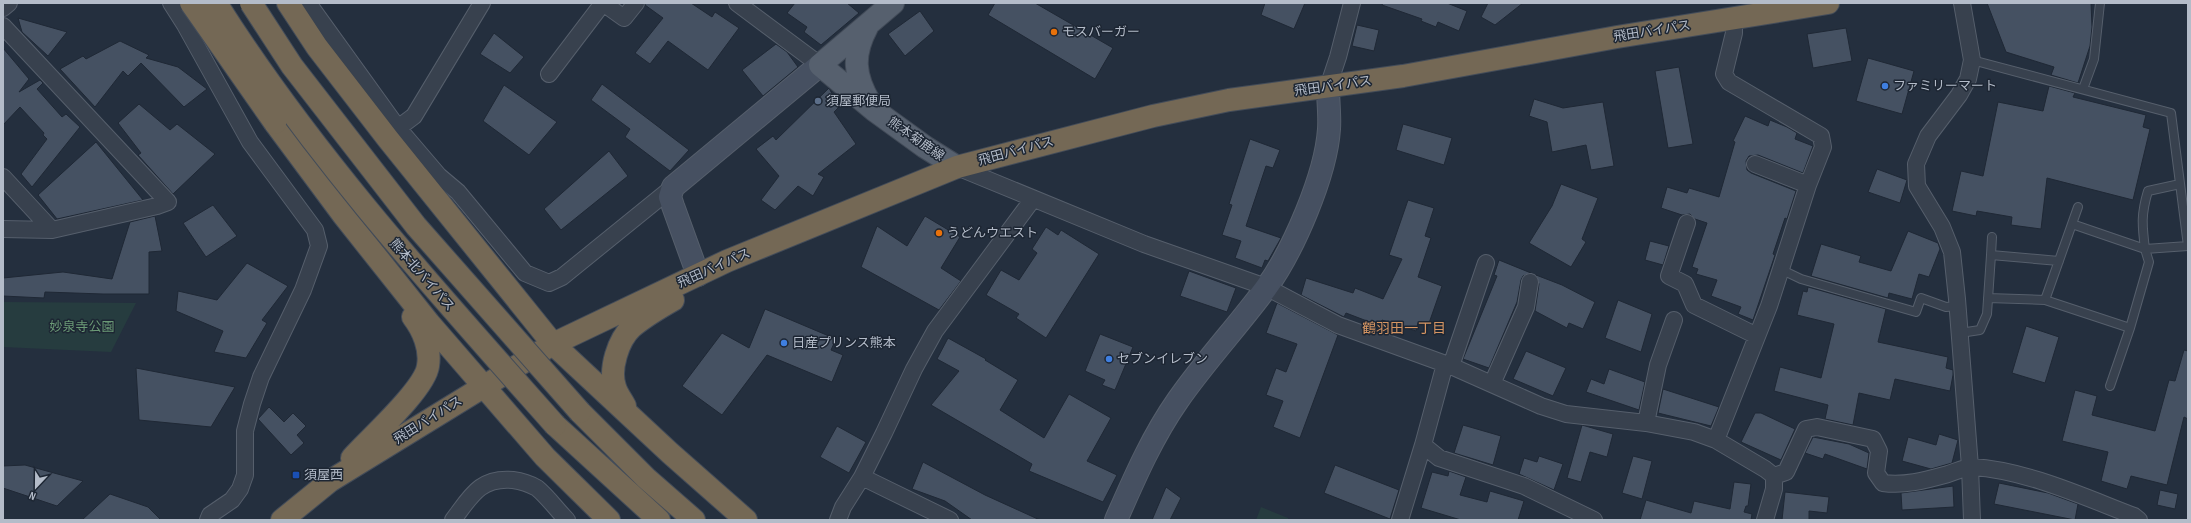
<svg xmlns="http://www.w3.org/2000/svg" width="2191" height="523" viewBox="0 0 2191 523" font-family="'Sofia Sans Condensed','Noto Sans JP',sans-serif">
  <rect width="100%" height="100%" fill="#242f3e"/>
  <path fill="#263c3f" d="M3 302 136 303 111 352 3 347Z
    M1261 507 1288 518V520H1256Z"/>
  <path fill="#455162" stroke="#1f2835" d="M645 3H691L712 17 715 12 739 28 708 70 668 41 650 64 635 53 663 18 645 5Z
    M795 3H847L859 13 821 45 804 32 807 27 787 13Z
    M995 3H1035L1113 48 1095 79 988 15Z
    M1265 3H1305L1294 29 1261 15Z
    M1383 3H1447L1467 11 1459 31 1438 22 1436 27 1421 21 1422 19 1382 5Z
    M1488 3H1523L1495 25 1481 17Z
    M1987 3H2091L2092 27 2090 46 2078 83 2051 75 2054 67 2006 52Z
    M920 11 934 31 905 56 888 34Z
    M18 18 67 32 48 56 22 32Z
    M1357 25 1379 30 1374 51 1352 46Z
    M1846 28 1852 61 1813 68 1807 34Z
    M494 33 524 57 510 73 480 54Z
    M120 41 149 55 146 58 178 67 207 89 184 107 141 63 128 76 123 71 95 107 60 69 83 56 86 59Z
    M776 44 787 52 798 67 763 96 742 70Z
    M3 48 29 79 19 92 40 80 43 83 37 89 62 117 66 114 80 127 32 187 21 174 47 139 43 135 44 133 20 107 3 125Z
    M1868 58 1914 71 1902 114 1856 101Z
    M1679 67 1693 144 1668 148 1655 71Z
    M602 84 689 150 670 171 625 137 630 129 591 100Z
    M504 85 557 122 529 155 483 121Z
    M2049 86 2075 93 2073 97 2146 115 2143 127 2150 129 2133 200 2047 178 2041 229 2011 225 2012 217 1977 211 1976 216 1952 211 1961 171 1983 176 1998 102 2043 111Z
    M829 88 839 107 834 112 856 144 818 174 824 177 813 196 798 186 775 210 761 200 779 176 756 149 773 136 776 140Z
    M1534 99 1563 108 1603 102 1614 166 1591 170 1586 145 1552 152 1547 122 1529 116Z
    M139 104 170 130 177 124 215 154 173 194 138 155 141 153 118 123Z
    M1745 116 1768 126 1770 120 1787 127 1797 133 1795 139 1813 146 1803 173 1758 155 1749 156 1746 161 1747 170 1751 173 1796 191 1787 219 1785 218 1773 254 1775 255 1753 320 1738 314 1741 307 1711 296 1717 280 1696 274 1698 269 1692 267 1707 223 1695 219 1690 214 1682 215 1661 208 1667 187 1687 193 1689 188 1719 197 1735 142 1733 141Z
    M1403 124 1452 138 1444 165 1396 150Z
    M1250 139 1280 150 1273 168 1266 166 1246 226 1281 238 1268 261 1265 260 1262 268 1235 258 1241 241 1222 235 1232 205 1229 204Z
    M96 142 143 200 57 219 38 195Z
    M609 151 628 176 561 230 544 209Z
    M1877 169 1907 180 1900 203 1868 192Z
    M1561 184 1598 198 1582 239 1586 242 1571 267 1529 243 1552 206Z
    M1408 200 1434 208 1425 236 1431 238 1418 277 1442 286 1428 326 1418 323 1416 331 1382 320 1380 326 1346 313 1344 317 1342 316 1301 295 1306 278 1353 293 1355 288 1383 299 1402 259 1389 255Z
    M213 205 237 236 206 257 183 223Z
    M155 216 162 251 149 252V294H103L45 292 44 298 3 296V278L63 272 112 279 130 222Z
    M925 216 960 237 941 268 961 281 939 310 861 267 877 226 907 246Z
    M1046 227 1058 235 1061 230 1099 254 1046 338 1016 318 1019 314 986 295 1001 270 1019 280 1037 253 1032 249Z
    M1908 231 1938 243 1940 249 1929 277 1919 274 1912 299 1889 293 1888 298 1811 276 1821 244 1861 256 1859 262 1891 271Z
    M1650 241 1669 246 1663 265 1645 260Z
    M1499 260 1531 273 1523 276 1521 280 1517 302 1489 368 1463 359 1497 276 1494 275Z
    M247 263 288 286 262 320 267 323 246 358 214 352 223 331 176 311 178 291 217 300Z
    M1189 271 1236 288 1227 312 1180 296Z
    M1536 275 1562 285 1595 302 1583 329 1569 323 1567 328 1535 311 1539 284Z
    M1808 287 1886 309 1878 342 1948 357 1946 368 1953 370V375L1950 391 1895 379 1890 400 1859 393 1853 425 1825 419 1828 405 1774 391 1780 367 1821 378 1834 324 1797 315 1803 291 1807 292Z
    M1618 300 1652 314 1641 352 1605 338Z
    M1277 303 1338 335 1300 438 1273 427 1283 401 1266 395 1276 368 1286 372 1297 344 1266 333Z
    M765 309 836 339 831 350 843 355 832 382 767 355 722 415 682 386 722 333 749 348Z
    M2026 326 2059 337 2045 383 2012 373Z
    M1100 334 1133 347 1115 390 1102 385 1105 380 1085 371Z
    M948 338 986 359 985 360 1018 380 1000 410 1044 438 1069 394 1111 418 1087 461 1117 475 1103 502 1029 471 1032 464 931 405 959 371 937 359Z
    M2184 350 2188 351V419L2184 417 2167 485 2131 476 2127 489 2101 481 2108 452 2062 441 2075 390 2097 396 2092 415 2155 431 2169 380 2175 381Z
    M1526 351 1566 368 1553 396 1513 379Z
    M136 368 235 387 211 427 139 420Z
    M1609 369 1645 382 1639 410 1586 392 1591 379 1604 384Z
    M1663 389 1719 407 1711 426 1658 413Z
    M269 407 284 422 293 413 306 426 297 435 304 443 291 455 258 419Z
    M1755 413H1761L1795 429 1781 460 1741 442Z
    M1463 425 1501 436 1493 465 1454 453Z
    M1582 425 1613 434 1607 457 1590 452 1581 482 1567 478Z
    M837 426 866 442 849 473 820 457Z
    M1939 434 1958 440 1952 463 1931 469 1902 461 1908 437 1936 445Z
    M1813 437 1849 444 1869 453 1867 469 1825 454 1823 459 1805 453Z
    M1539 456 1563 464 1554 490 1519 474 1524 458 1537 462Z
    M1633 456 1652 461 1642 499 1622 493Z
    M923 462 985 495 1040 520H972L945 501 912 489Z
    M25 465 83 481 57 506 3 488V466Z
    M1335 465 1399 490 1390 519 1324 493Z
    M1449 471 1466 477 1460 495 1487 502 1490 491 1524 501 1518 520H1461L1421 508 1432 472 1448 476Z
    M1734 482 1751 484 1748 506H1746L1744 512 1752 514 1751 520H1640L1646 500 1691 513 1694 501 1730 509Z
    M1999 483 2048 493 2078 504 2075 520 1994 504Z
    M1953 486 1954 507 1902 510 1901 493Z
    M1166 487 1181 498 1170 520H1152Z
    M2160 490 2178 494 2175 509 2157 505Z
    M1785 492 1829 497 1827 513 1809 511V520H1782Z
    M110 494 148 507 161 520H82Z"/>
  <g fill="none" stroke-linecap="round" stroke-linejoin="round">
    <defs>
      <path id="lane" d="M1972 60 2171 113 2188 246
        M2083 89 2094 59 2100 3
        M2180 184 2148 191C2141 214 2142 225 2145 249L2188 246
        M2072 224 2145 249 2149 262 2130 328
        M1992 237 1991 255 2059 261
        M1780 269 1801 279 1916 312 1921 298 1946 307 1958 306
        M1988 298 2045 300 2130 328 2110 386
        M2045 300 2078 207
        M1960 333 1980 330 1987 314 1991 255"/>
      <path id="street" d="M171 3 185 25
        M308 3 398 128 439 176 458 192 525 273 549 283 562 277 673 187
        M737 3 820 65
        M1962 3 1972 60 1968 79 1959 95 1928 136 1916 164 1917 186 1942 227 1952 252 1957 299 1970 467 1972 520
        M3 8 9 3
        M208 9 185 25 250 142 315 230 319 246 303 290 261 377 252 404 245 431V475L240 489 232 500 210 515 208 520
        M3 26 168 202 157 206 52 230 3 229
        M549 74 603 3 624 18 636 3
        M1328 87 1338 57 1352 3
        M398 128 414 116 482 3
        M1755 164 1808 185
        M957 167 1144 244 1266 287 1338 325 1451 366 1541 406 1566 414 1646 423 1694 432 1716 440 1765 469 1774 476
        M3 177 52 230
        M1687 223 1669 276 1685 284 1694 305 1757 336
        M1451 366 1486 263
        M1492 384 1526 307 1530 282
        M1646 423 1658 365 1674 320
        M1716 440 1769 306 1808 185 1823 147 1821 136 1729 82 1724 74 1734 33V18
        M1423 445 1439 458 1524 486 1594 520
        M1774 476 1786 472 1806 429 1817 427 1873 439 1879 451 1876 473 1883 483C1906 486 1926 480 1948 474 1955 472 1965 467 1972 467 2026 470 2084 497 2134 516L2139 520
        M862 477 950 520
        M453 520C471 496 480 477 513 480 521 481 530 484 537 488 548 497 557 510 567 520
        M838 520 843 507 862 477 884 433 914 369 935 331 1033 199
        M1400 520 1423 445 1445 364
        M1765 520 1774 489V476"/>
      <path id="secondary" d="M698 275 673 206 670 197 673 187 820 65
        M1116 520C1134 479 1152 437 1178 400 1205 361 1238 326 1266 288 1293 251 1326 175 1329 129 1330 116 1328 101 1328 87"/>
      <path id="primary" d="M893 3 820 65 874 110 925 147 957 167
        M867 27C852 55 854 76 870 103"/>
      <path id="highway" d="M288 3 317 47 388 139 553 344 670 453 746 520
        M275 123 344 216 429 323 545 457 609 520
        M625 406C622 400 617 394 615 387 609 369 618 340 632 327 644 317 659 308 673 300
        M580 412 646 478 694 520
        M555 425 659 520
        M352 458C369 439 425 389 428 366 431 349 423 330 413 317
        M282 520 330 481 553 344 727 261 957 167 1153 116 1229 100 1403 76 1617 37 1828 3"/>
    </defs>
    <use href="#lane" stroke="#565f6c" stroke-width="10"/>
    <use href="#street" stroke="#565f6c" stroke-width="18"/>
    <use href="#secondary" stroke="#565f6c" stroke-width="24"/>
    <use href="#primary" stroke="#414a57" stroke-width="24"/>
    <use href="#highway" stroke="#434c59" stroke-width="24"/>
    <use href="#lane" stroke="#38414e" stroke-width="8"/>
    <use href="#street" stroke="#38414e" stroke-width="16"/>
    <use href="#secondary" stroke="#465061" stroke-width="22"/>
    <use href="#primary" stroke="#56606e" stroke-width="22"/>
    <use href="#highway" stroke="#746855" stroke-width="22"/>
    <defs>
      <path id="highway-bridge" d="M191 3 275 123
        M216 3C313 156 435 290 555 425
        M251 3 292 66 416 226 580 412"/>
    </defs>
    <use href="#highway-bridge" stroke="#434c59" stroke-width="24" stroke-linecap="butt"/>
    <use href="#highway-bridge" stroke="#746855" stroke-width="22"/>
  </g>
  <g fill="#e8710a" stroke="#1d2633" stroke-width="1.5">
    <circle cx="1054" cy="32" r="4"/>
    <circle cx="939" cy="233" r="4"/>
  </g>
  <g fill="#3f7fe0" stroke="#1d2633" stroke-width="1.5">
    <circle cx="1885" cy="86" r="4"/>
    <circle cx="784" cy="343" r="4"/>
    <circle cx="1109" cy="359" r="4"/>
  </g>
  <circle fill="#5c6f8a" stroke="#1d2633" stroke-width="1.5" cx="818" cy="101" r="4"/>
  <rect fill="#1a4fb4" stroke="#1d2633" stroke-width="1.5" x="292" y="471" width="8" height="8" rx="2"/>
  <g text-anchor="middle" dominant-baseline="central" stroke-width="3" stroke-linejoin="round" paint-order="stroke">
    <g font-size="13" fill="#b4bcc9" stroke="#1d2633">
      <text transform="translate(1652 31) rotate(-9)">飛田バイパス</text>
      <text transform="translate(1333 86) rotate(-8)">飛田バイパス</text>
      <text transform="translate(916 139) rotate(35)">熊本菊鹿線</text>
      <text transform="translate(1016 151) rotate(-15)">飛田バイパス</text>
      <text transform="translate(714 268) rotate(-24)">飛田バイパス</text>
      <text transform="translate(422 275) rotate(49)">熊本北バイパス</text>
      <text transform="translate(428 420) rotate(-32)">飛田バイパス</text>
    </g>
    <g font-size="13" fill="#b4bcc9" stroke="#1d2633" text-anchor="start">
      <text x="1062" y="32">モスバーガー</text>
      <text x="1893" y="86">ファミリーマート</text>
      <text x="826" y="101">須屋郵便局</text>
      <text x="947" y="233">うどんウエスト</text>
      <text x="792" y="343">日産プリンス熊本</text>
      <text x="1117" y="359">セブンイレブン</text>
      <text x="304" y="475">須屋西</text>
    </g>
    <g font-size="13" fill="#6b9a76" stroke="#1d2633">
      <text x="82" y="327">妙泉寺公園</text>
    </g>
    <g font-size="14" fill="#d59563" stroke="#1d2633">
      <text x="1404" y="328">鶴羽田一丁目</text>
    </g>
  </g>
  <rect width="2191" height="523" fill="none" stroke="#b4bcc9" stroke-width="8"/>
  <g transform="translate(36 487) rotate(202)" stroke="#1d2633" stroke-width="3" paint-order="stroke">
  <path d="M0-3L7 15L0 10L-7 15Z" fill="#b4bcc9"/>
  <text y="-6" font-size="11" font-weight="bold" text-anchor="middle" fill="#b4bcc9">N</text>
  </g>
</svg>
